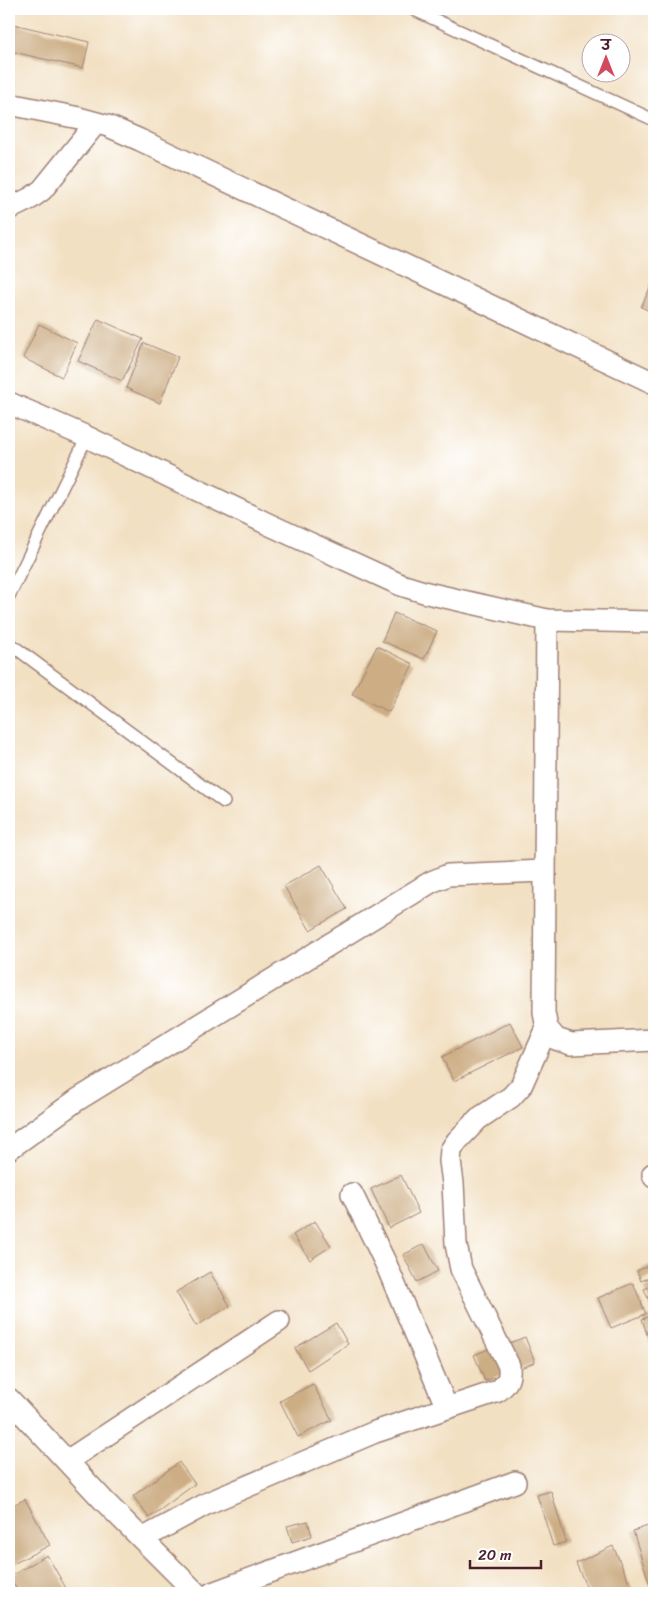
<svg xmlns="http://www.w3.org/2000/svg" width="663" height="1602" viewBox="0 0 663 1602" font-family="Sriracha,'Playpen Sans Deva',sans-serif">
  <rect width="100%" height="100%" fill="#fff"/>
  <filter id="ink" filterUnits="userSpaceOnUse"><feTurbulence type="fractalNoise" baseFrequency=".02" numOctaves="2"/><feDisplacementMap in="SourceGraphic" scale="10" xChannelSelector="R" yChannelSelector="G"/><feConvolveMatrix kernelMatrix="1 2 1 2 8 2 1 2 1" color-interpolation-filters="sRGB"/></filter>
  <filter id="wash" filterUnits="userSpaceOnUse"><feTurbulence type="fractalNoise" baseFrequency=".0096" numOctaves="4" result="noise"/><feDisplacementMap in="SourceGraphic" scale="20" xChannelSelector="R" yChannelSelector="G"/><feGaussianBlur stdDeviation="1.12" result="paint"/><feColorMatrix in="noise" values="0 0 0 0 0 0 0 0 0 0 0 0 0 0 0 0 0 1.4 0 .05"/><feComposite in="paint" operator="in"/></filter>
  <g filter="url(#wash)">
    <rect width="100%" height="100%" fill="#f2e0c2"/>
    <g id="blocks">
      <path fill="#ccad84" d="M9 23 89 42 83 68 9 51Z
        M654 280V313L641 307Z
        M98 319 143 339 122 381 78 361Z
        M39 324 77 343 62 377 23 358Z
        M144 343 178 357 160 403 126 388Z
        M394 613 437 631 424 659 382 641Z
        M377 646 413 664 389 712 352 694Z
        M321 865 347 909 310 930 284 886Z
        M510 1022 523 1047 454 1081 442 1057Z
        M401 1175 419 1213 389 1228 371 1189Z
        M315 1221 331 1246 310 1260 293 1235Z
        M424 1244 438 1271 417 1282 403 1255Z
        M654 1263V1276L641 1281 637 1271Z
        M210 1272 230 1306 196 1326 176 1292Z
        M633 1283 646 1314 611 1328 598 1298Z
        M654 1285V1307L652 1308 644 1289Z
        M654 1315V1349L652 1350 642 1319Z
        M336 1323 348 1344 308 1370 295 1348Z
        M525 1337 535 1362 516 1370 507 1344Z
        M493 1347 504 1374 485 1381 474 1355Z
        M313 1384 332 1420 298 1437 280 1401Z
        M179 1462 195 1484 149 1518 133 1496Z
        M551 1491 566 1542 553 1546 537 1495Z
        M25 1499 50 1545 9 1566V1507Z
        M308 1521 312 1536 292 1542 287 1526Z
        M654 1524V1591L652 1592 633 1531Z
        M613 1546 634 1593H589L576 1563Z
        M47 1555 67 1590 62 1593H19L9 1577Z"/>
    </g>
  </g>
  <g filter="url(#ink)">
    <use href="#blocks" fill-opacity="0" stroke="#9e8076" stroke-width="1"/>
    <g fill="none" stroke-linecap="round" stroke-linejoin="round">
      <defs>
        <path id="service" d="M412 9 654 120
          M9 596 87 437
          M9 643 224 802"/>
        <path id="minor" d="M9 104 79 118 108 126 140 140 654 383
          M9 209 31 198 42 190 96 123
          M9 403 87 437 270 525 401 585 427 593 547 620
          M654 622 547 620 544 1013 547 1028 556 1039 571 1044 654 1040
          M9 1149 77 1100 431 882 448 875 544 871
          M653 1174 654 1177
          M352 1194 386 1264 447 1408
          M9 1399 104 1501 196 1593
          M67 1461 279 1321
          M142 1539 208 1503 375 1432 498 1391C508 1383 510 1378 509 1366L461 1269 456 1244 453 1183 450 1161 451 1150 457 1141 478 1119 511 1097 521 1086 547 1028
          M212 1593 515 1482"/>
      </defs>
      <use href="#service" stroke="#9e8076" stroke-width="14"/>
      <use href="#minor" stroke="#9e8076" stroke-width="24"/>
      <use href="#service" stroke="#fff" stroke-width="11"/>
      <use href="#minor" stroke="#fff" stroke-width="21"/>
    </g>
  </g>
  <rect width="663" height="1602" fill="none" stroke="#fff" stroke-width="30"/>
  <g transform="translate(606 58)"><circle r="24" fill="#ffffff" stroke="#b7a5aa"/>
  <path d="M0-4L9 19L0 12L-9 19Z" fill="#d1495b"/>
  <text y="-8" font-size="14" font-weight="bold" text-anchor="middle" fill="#4a1f2b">उ</text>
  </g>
  <path d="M470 1560v8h71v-8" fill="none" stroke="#4a1f2b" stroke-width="2.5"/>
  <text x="478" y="1560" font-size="15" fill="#4a1f2b" stroke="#ffffff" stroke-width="4" paint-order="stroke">20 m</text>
</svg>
